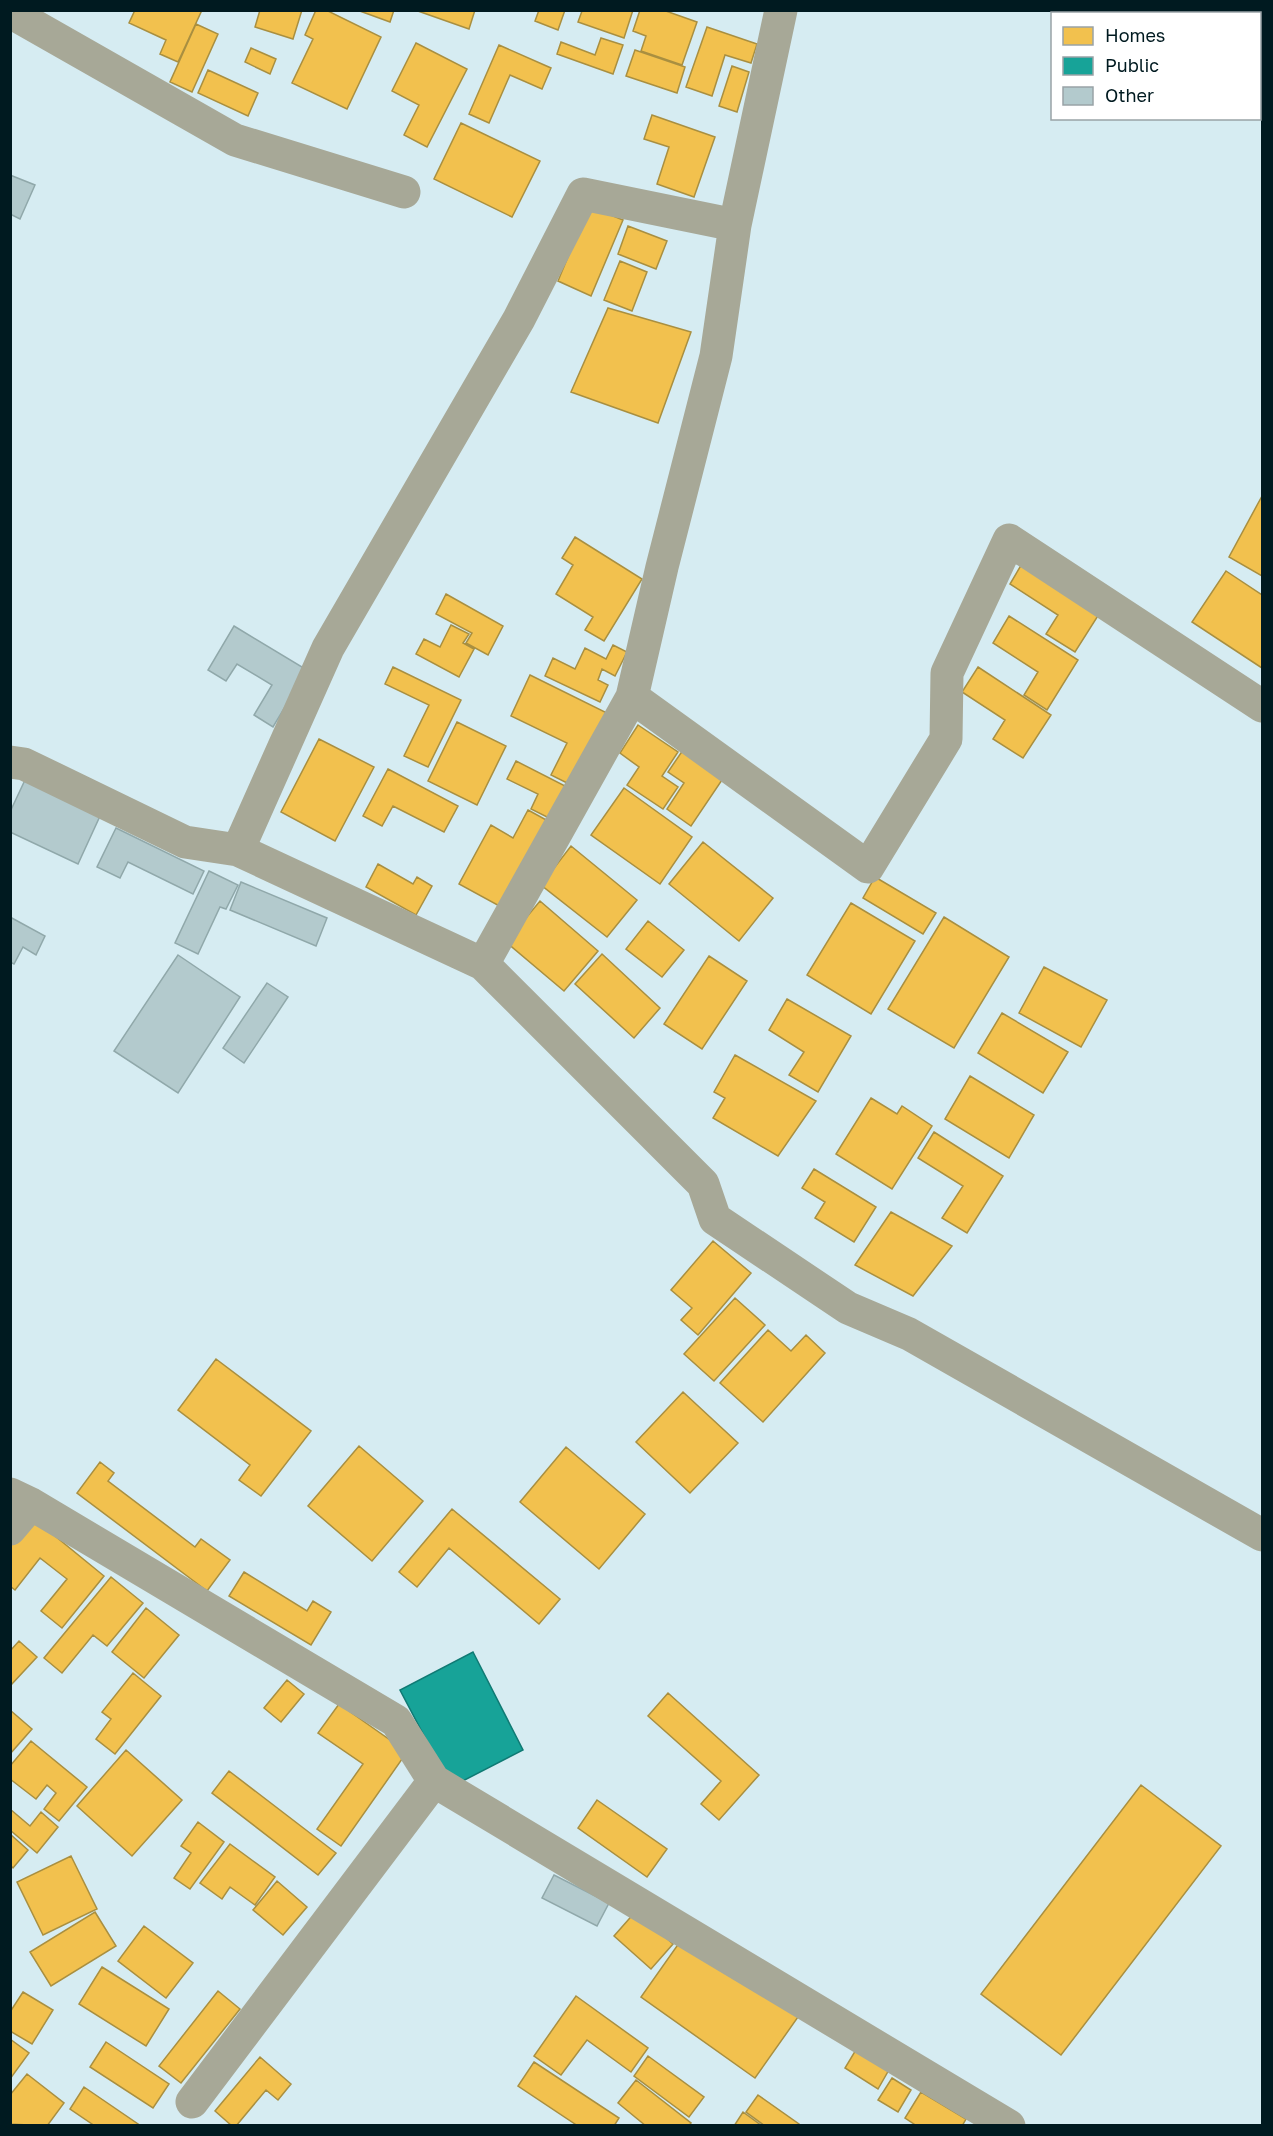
<svg xmlns="http://www.w3.org/2000/svg" width="1273" height="2136" viewBox="0 0 1273 2136" font-family="'Golos Text',sans-serif">
  <rect width="100%" height="100%" fill="#d6ecf2"/>
  <path fill="#f2c14e" stroke="#a98f40" stroke-width="1.5" d="M135 10H202L178 62 160 54 166 40 129 23Z
    M260 10H302L293 39 255 27Z
    M316 10H326L381 37 347 109 292 83 313 39 305 35Z
    M357 10H394L390 22Z
    M415 10H475L469 29Z
    M539 10H565L558 30 535 21Z
    M579 10H633L624 38 578 22 582 11Z
    M640 10H663L697 22 682 65 641 51 646 36 633 31Z
    M196 24 218 34 192 92 170 82Z
    M707 27 757 44 751 63 725 55 712 96 686 87Z
    M601 38 623 45 613 74 557 54 561 42 595 55Z
    M416 43 467 69 427 147 404 135 419 105 392 91Z
    M499 45 551 68 542 89 510 75 489 123 469 114Z
    M251 48 276 59 270 74 245 62Z
    M635 50 685 67 677 93 626 76Z
    M732 66 749 72 737 112 719 106Z
    M208 70 258 93 248 116 198 93Z
    M652 115 715 137 694 197 657 184 669 147 644 139Z
    M461 123 540 161 512 217 434 179Z
    M589 206 623 220 591 296 558 281Z
    M628 226 667 241 656 269 618 254Z
    M620 261 647 272 632 311 604 300Z
    M608 308 691 332 658 423 571 392Z
    M1262 496V576L1229 557Z
    M575 537 642 579 604 641 585 630 593 617 556 594 573 565 562 558Z
    M1023 562 1101 611 1075 652 1046 634 1058 615 1010 584Z
    M1226 571 1262 595V668L1192 622Z
    M446 594 503 626 488 655 466 643 472 633 436 614Z
    M1009 616 1078 660 1047 710 1024 695 1038 672 993 643Z
    M451 625 469 634 463 643 474 649 459 677 416 654 424 639 440 647Z
    M613 645 627 652 615 676 602 669 598 680 608 685 600 702 545 676 553 658 575 669 585 648 606 659Z
    M393 667 461 700 428 767 404 756 429 705 385 684Z
    M978 667 1051 715 1023 758 993 739 1005 720 962 692Z
    M530 675 607 713 571 785 551 775 567 743 511 716Z
    M457 722 506 746 477 805 428 781Z
    M638 725 678 752 662 776 678 787 663 809 627 785 639 767 620 753Z
    M319 739 374 767 335 841 281 812Z
    M683 750 724 777 691 826 667 809 684 783 668 772Z
    M516 761 571 789 553 820 531 809 538 794 507 779Z
    M388 769 458 806 444 832 393 806 382 826 363 816Z
    M624 788 692 837 660 884 591 835Z
    M528 810 550 822 503 908 459 884 491 825 513 838Z
    M703 842 773 898 739 941 669 884Z
    M571 846 637 900 607 937 541 885Z
    M378 864 413 884 417 877 432 886 416 915 366 887Z
    M875 877 936 913 923 934 863 898Z
    M540 901 598 951 564 991 506 942Z
    M851 903 915 941 871 1014 807 975Z
    M944 917 1009 957 954 1048 888 1009Z
    M648 921 684 950 662 977 626 949Z
    M602 954 660 1008 634 1038 575 984Z
    M709 956 747 981 702 1049 664 1024Z
    M1044 967 1107 1000 1081 1047 1019 1013Z
    M787 999 851 1036 818 1092 789 1075 804 1052 769 1030Z
    M1002 1013 1068 1052 1043 1093 978 1053Z
    M735 1055 816 1101 778 1156 713 1118 725 1098 714 1092Z
    M970 1076 1034 1115 1009 1158 945 1119Z
    M871 1098 897 1114 902 1106 932 1126 892 1189 836 1154Z
    M934 1132 1003 1176 967 1233 942 1218 963 1186 918 1158Z
    M814 1169 876 1207 854 1242 815 1218 825 1202 802 1188Z
    M891 1212 952 1246 913 1296 855 1265Z
    M713 1241 751 1273 698 1335 681 1320 692 1308 671 1290Z
    M735 1298 765 1325 714 1381 684 1354Z
    M768 1330 791 1351 806 1335 825 1353 763 1422 720 1383Z
    M216 1359 311 1431 261 1496 239 1480 250 1465 178 1410Z
    M683 1392 738 1443 690 1493 636 1442Z
    M359 1446 423 1501 372 1561 308 1506Z
    M566 1447 645 1514 599 1569 520 1502Z
    M100 1462 114 1473 108 1481 195 1547 201 1539 230 1560 207 1591 77 1493Z
    M452 1509 560 1599 539 1624 449 1548 417 1587 399 1572Z
    M33 1518 104 1576 62 1628 41 1611 67 1579 40 1558 15 1590 10 1586V1546Z
    M244 1572 307 1611 313 1601 331 1612 311 1645 229 1596Z
    M111 1577 143 1603 107 1646 93 1635 62 1673 44 1658Z
    M146 1608 179 1635 144 1678 112 1652Z
    M19 1641 37 1657 10 1686V1651Z
    M133 1673 161 1696 115 1754 96 1739 111 1719 102 1712Z
    M287 1680 304 1694 281 1722 264 1708Z
    M668 1693 759 1775 719 1820 701 1804 721 1781 648 1716Z
    M339 1704 407 1752 341 1846 317 1829 363 1764 318 1733Z
    M10 1710 32 1729 10 1754Z
    M31 1741 87 1787 59 1821 44 1809 56 1793 47 1785 36 1799 10 1779V1766Z
    M126 1750 182 1800 132 1856 77 1806Z
    M229 1771 336 1853 318 1875 212 1793Z
    M1141 1785 1221 1846 1061 2055 981 1994Z
    M597 1800 667 1849 647 1877 578 1828Z
    M10 1809 30 1826 41 1812 58 1827 37 1853 10 1830Z
    M198 1822 224 1842 190 1889 174 1878 191 1853 181 1846Z
    M10 1834 28 1850 13 1868 10 1865Z
    M230 1844 275 1877 255 1905 230 1887 222 1899 200 1883Z
    M71 1856 97 1909 43 1935 17 1882Z
    M277 1881 307 1907 283 1935 253 1910Z
    M636 1911 673 1944 651 1969 614 1936Z
    M95 1912 116 1946 51 1986 30 1952Z
    M144 1926 193 1963 166 1998 118 1961Z
    M684 1936 798 2017 755 2078 641 1997Z
    M102 1967 169 2009 146 2046 79 2004Z
    M218 1991 240 2009 181 2083 159 2066Z
    M23 1992 53 2010 32 2044 10 2031V2012Z
    M576 1996 648 2048 631 2072 587 2040 561 2075 534 2056Z
    M10 2039 29 2053 10 2079Z
    M106 2042 169 2084 153 2108 90 2067Z
    M857 2048 890 2068 878 2089 845 2068Z
    M648 2056 704 2097 689 2117 634 2076Z
    M260 2057 291 2084 278 2100 266 2090 236 2126H232L215 2111Z
    M534 2062 619 2118 614 2126H578L518 2086Z
    M27 2074 64 2103 47 2126 10 2124V2095Z
    M892 2078 911 2090 898 2112 878 2100Z
    M636 2080 691 2123 689 2126H646L618 2103Z
    M84 2087 141 2126H95L70 2109Z
    M921 2092 966 2119 962 2126H917L905 2118Z
    M758 2095 799 2124 798 2126H765L746 2112Z
    M743 2112 762 2126H734Z"/>
  <path fill="#17a398" stroke="#107a74" stroke-width="1.5" d="M473 1652 523 1750 451 1787 400 1690Z"/>
  <path fill="#b3cacd" stroke="#90a8aa" stroke-width="1.5" d="M1260 66 1262 67V92L1260 91Z
    M10 175 35 185 20 219 10 214Z
    M234 626 307 670 273 727 254 715 272 685 237 664 226 681 208 670Z
    M25 780 100 816 78 864 10 832V812Z
    M116 828 204 871 193 894 128 862 120 878 97 867Z
    M209 871 238 885 226 909 220 907 198 954 175 943Z
    M241 882 327 918 316 946 230 910Z
    M10 917 45 936 36 955 23 947 14 964 10 962Z
    M178 955 240 997 178 1093 114 1051Z
    M267 983 288 997 244 1063 223 1048Z
    M554 1875 609 1903 597 1926 542 1898Z"/>
  <g fill="none" stroke-linecap="round" stroke-linejoin="round">
    <path stroke="#a7a897" stroke-width="33" d="M10 12 235 140 404 192
      M632 697 868 867 946 739 947 673 1009 540 1262 706
      M10 762 24 764 185 842 238 850 483 964 703 1184 715 1219 848 1308 909 1334 1262 1535
      M238 850 328 648 519 319 583 194 735 225
      M483 964 632 697 662 567 716 356 735 225 781 10
      M10 1494 31 1504 396 1721 434 1781 1009 2126
      M10 1529 31 1504
      M192 2102 434 1781"/>
  </g>
  <rect width="1273" height="2136" fill="none" stroke="#001a20" stroke-width="24"/>
  <rect x="1051" y="12" width="210" height="108" fill="#ffffff" stroke="#99a3a6" stroke-width="1.5"/>
  <rect x="1063" y="27" width="30" height="18" fill="#f2c14e" stroke="#99a3a6" stroke-width="1.5"/>
  <text x="1105" y="42" font-size="18" fill="#001a20">Homes</text>
  <rect x="1063" y="57" width="30" height="18" fill="#17a398" stroke="#99a3a6" stroke-width="1.5"/>
  <text x="1105" y="72" font-size="18" fill="#001a20">Public</text>
  <rect x="1063" y="87" width="30" height="18" fill="#b3cacd" stroke="#99a3a6" stroke-width="1.5"/>
  <text x="1105" y="102" font-size="18" fill="#001a20">Other</text>
</svg>
